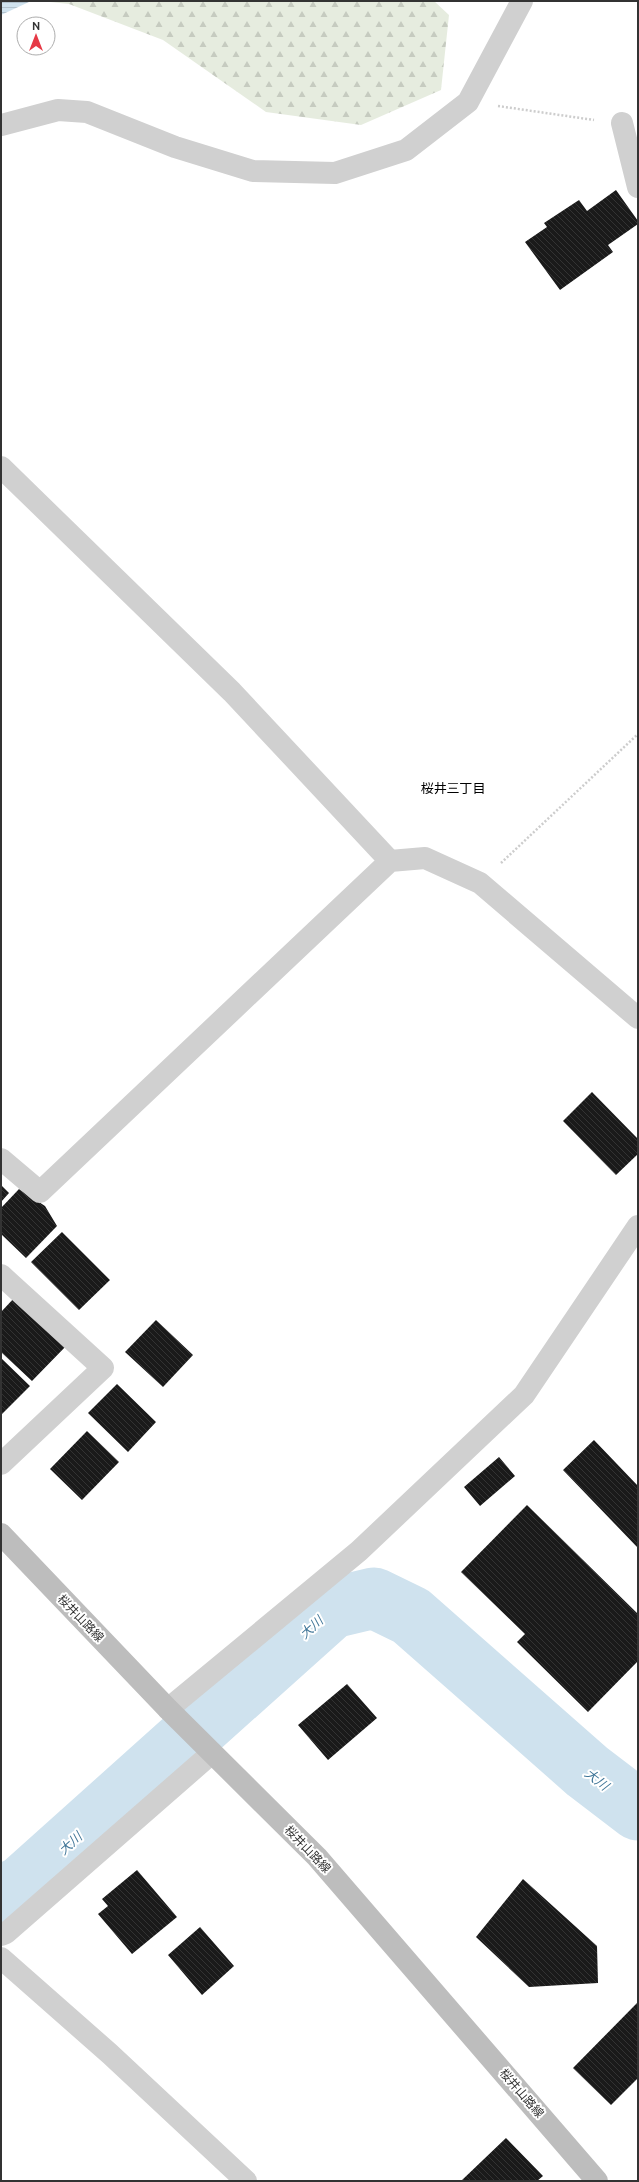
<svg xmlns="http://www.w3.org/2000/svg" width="639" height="2182" viewBox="0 0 639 2182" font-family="Ubuntu,'Noto Sans JP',sans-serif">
  <defs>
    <pattern id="forest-firs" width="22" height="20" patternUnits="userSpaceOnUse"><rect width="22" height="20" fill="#e6ecdf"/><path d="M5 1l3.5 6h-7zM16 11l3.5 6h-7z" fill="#c6cbc0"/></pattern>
    <pattern id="water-rules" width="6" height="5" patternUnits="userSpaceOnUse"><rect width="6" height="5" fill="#cfe2ee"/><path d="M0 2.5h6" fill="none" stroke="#b2c2cd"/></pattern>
    <pattern id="building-back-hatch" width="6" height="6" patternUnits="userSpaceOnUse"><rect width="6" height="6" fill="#1a1a1a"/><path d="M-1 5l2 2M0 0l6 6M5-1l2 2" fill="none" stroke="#333"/></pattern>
  </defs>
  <rect width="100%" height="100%" fill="#fff"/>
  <path fill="url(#forest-firs)" d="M41 1H434L449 15 441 90 361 125 266 112 163 40 69 4Z"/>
  <path fill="url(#water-rules)" d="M1 1H28L29 2 1 15Z"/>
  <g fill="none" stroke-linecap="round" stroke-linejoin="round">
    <path stroke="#cfe2ee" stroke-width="61" d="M1 1896 22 1886 332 1608 374 1598 411 1616 587 1771 638 1810"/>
  </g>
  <path fill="url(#building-back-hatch)" d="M616 190 638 221V224L608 245 613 252 560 290 525 242 547 227 544 223 579 200 587 211Z
    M592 1092 638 1139V1154L616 1175 563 1121Z
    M1 1185 9 1193 1 1202Z
    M19 1189 45 1206 57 1226 26 1258 1 1234V1208Z
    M62 1232 110 1280 79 1310 31 1262Z
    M16 1296 68 1344 32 1381 1 1352V1312Z
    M156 1320 193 1355 163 1387 125 1352Z
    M1 1358 30 1386 1 1415Z
    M117 1384 156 1422 128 1452 88 1413Z
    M87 1431 119 1462 82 1500 50 1469Z
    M594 1440 638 1486V1548L563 1470Z
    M499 1457 515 1476 480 1506 464 1487Z
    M527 1505 638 1614V1661L588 1712 517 1642 525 1634 461 1572Z
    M347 1684 377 1718 328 1760 298 1725Z
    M137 1870 177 1917 132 1954 98 1914 108 1906 102 1899Z
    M523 1879 597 1946 598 1983 529 1987 476 1937Z
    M200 1927 234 1966 202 1995 168 1955Z
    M638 2002V2078L611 2105 573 2068Z
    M506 2138 543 2176 537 2181H461Z"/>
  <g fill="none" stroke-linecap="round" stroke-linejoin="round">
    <path stroke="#cdcdcd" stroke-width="2.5" stroke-dasharray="2 2" stroke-linecap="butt" d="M498 106 594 120
      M501 863 638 734"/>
    <path stroke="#d0d0d0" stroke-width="22" d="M622 123 638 187
      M1 125 58 110 87 112 175 147 253 171 335 173 406 150 468 102 522 1
      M1 467 232 692 390 861
      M1 1159 40 1192 390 861 425 858 480 883 638 1018
      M1 1275 103 1368 1 1464
      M168 1709 359 1551 524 1395 638 1226
      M1 1935 6 1933 212 1753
      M1 1958 110 2054 246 2181"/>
    <path stroke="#bdbdbd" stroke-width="22" d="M1 1534 168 1709 317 1857 597 2181"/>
  </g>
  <g text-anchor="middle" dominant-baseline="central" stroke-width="4" stroke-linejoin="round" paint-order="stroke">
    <g font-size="12" fill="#333" stroke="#fff">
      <text transform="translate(81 1618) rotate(46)">桜井山路線</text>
      <text transform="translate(308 1849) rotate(46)">桜井山路線</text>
      <text transform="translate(522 2093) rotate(49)">桜井山路線</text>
    </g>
    <g font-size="13" fill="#000" stroke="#fff">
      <text x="453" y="788">桜井三丁目</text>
    </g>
    <g font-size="13" font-style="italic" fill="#3f7597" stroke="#fff">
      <text transform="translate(311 1627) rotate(-42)">大川</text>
      <text transform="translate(597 1779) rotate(38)">大川</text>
      <text transform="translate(70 1843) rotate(-42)">大川</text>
    </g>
  </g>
  <rect width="639" height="2182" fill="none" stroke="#333333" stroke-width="4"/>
  <g transform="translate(36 36)"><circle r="19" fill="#ffffff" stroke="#adadad"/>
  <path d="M0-3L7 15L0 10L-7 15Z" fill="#e63946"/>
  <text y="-6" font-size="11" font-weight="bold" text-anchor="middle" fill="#333333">N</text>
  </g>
</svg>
